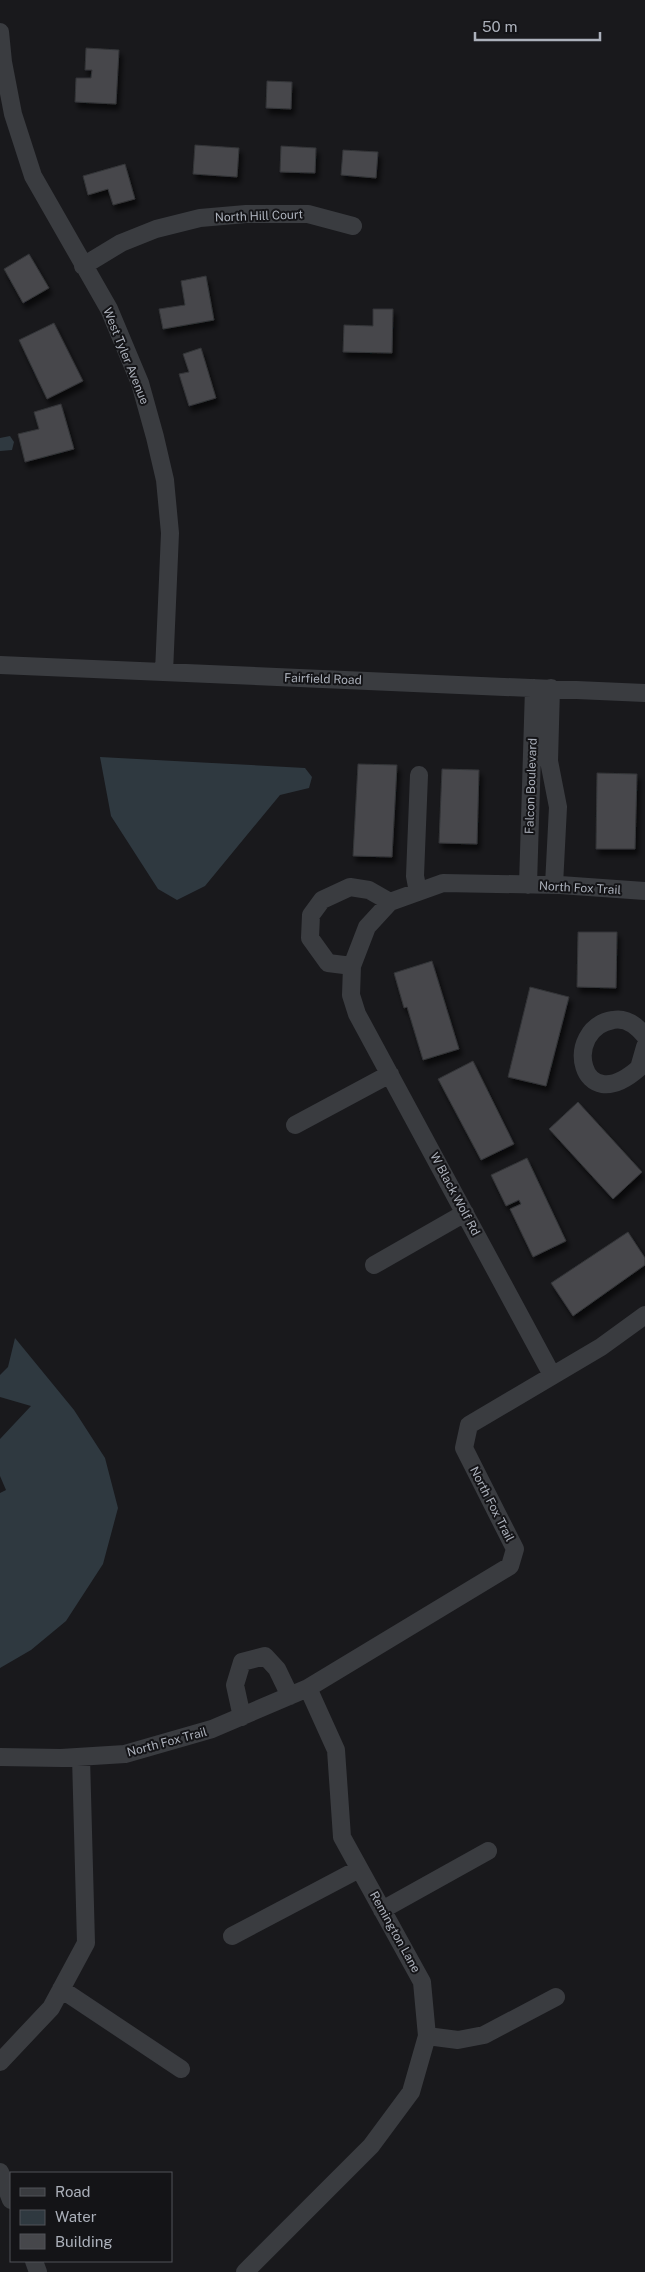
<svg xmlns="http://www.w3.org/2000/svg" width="645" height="2272" viewBox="0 0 645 2272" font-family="'Public Sans',sans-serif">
  <defs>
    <filter id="shadow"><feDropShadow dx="3" dy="5.5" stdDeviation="2.5" flood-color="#0009"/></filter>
  </defs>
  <rect width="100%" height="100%" fill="#19191c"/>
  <path fill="#2f3940" d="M10 436 14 442 12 450 0 451V438Z
    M100 757 305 768 312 777 309 788 280 795 205 886 177 900 158 889 111 816Z
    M15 1338 74 1410 105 1458 118 1508 103 1564 66 1621 31 1650 0 1668V1493L6 1490 0 1476V1439L31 1406 0 1397V1375L8 1367Z"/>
  <path fill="#46474b" stroke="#333437" filter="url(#shadow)" d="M86 48 119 50 116 104 75 102 76 78H91L92 70H85Z
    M267 81 292 82 291 109 266 108Z
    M195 145 239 148 237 177 193 174Z
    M281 146 316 148 315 173 280 172Z
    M343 150 378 152 376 178 341 175Z
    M125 164 135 199 113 205 108 189 88 195 83 176Z
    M29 254 49 288 23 303 4 269Z
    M206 276 214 320 163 329 159 309 185 305 181 281Z
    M373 309H393L392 353 343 352 344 325 373 326Z
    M54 323 83 381 47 399 19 340Z
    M201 348 216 398 189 406 179 374 189 372 183 354Z
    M61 404 74 449 25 462 18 434 39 429 34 412Z
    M358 764 397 765 392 857 353 856Z
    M442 769 479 770 477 844 439 843Z
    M597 773 637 774 635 849H596Z
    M578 932H617L616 988 577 987Z
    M432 961 459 1049 423 1060 407 1007 404 1008 394 973Z
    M530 987 569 997 546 1086 508 1077Z
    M473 1061 514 1144 481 1160 438 1079Z
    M578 1102 642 1172 613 1199 549 1129Z
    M527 1158 566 1241 533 1257 510 1209 521 1204 519 1200 506 1206 491 1175Z
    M628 1232 645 1258V1265L573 1316 551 1283Z"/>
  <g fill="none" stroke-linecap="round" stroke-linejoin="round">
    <path stroke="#3a3c40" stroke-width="18" d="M0 32 3 62 13 114 33 176 109 309 140 383 155 437 165 480 170 533 164 672
      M83 266 121 243 156 229 200 218 246 214H308L353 226
      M0 665 645 693
      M551 688 549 761 558 807 554 885
      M528 885 534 688
      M418 892 415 876 419 775
      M352 966 328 963 310 938 311 915 322 900 350 887 369 890 390 902
      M645 1036C637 1026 627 1017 613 1020 562 1028 579 1121 639 1068L645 1047
      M295 1125 390 1074
      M374 1265 465 1213
      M552 1375 357 1014 351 995 352 966 367 927 390 902 443 883 560 885 645 891
      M242 1717 235 1685 242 1662 265 1656 277 1669 290 1696
      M0 1757 61 1758 125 1754 212 1729 308 1688 510 1566 515 1549 464 1448 469 1425 601 1347 645 1315
      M382 1910 488 1851
      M232 1936 359 1869
      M61 1989 181 2069
      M427 2036 458 2040 484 2035 556 1997
      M0 2062 51 2008 86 1943 81 1757
      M0 2172 11 2200
      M34 2261 38 2272
      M245 2272 371 2146 411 2092 427 2036 422 1982 342 1837 336 1750 308 1688"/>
  </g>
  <g text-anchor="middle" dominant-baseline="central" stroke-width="4" stroke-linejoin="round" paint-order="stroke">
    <g font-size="12" fill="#acb1bb" stroke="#141417">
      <text transform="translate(259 216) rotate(-2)">North Hill Court</text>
      <text transform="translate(126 356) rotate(68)">West Tyler Avenue</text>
      <text transform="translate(323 679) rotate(2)">Fairfield Road</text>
      <text transform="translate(531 786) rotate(-88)">Falcon Boulevard</text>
      <text transform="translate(580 888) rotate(3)">North Fox Trail</text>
      <text transform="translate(455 1194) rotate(62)">W Black Wolf Rd</text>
      <text transform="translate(492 1504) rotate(63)">North Fox Trail</text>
      <text transform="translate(167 1742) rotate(-15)">North Fox Trail</text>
      <text transform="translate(395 1932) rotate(61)">Remington Lane</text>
    </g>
  </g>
  <rect x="10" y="2172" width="162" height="90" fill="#141417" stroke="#515359"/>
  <rect x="20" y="2188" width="25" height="8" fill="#3a3c40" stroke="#515359"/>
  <text x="55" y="2197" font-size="15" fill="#acb1bb">Road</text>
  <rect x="20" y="2210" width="25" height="15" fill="#2f3940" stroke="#515359"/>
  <text x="55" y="2222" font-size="15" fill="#acb1bb">Water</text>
  <rect x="20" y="2234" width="25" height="15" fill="#46474b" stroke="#515359"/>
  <text x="55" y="2247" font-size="15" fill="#acb1bb">Building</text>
  <path d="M475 32v8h125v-8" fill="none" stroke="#acb1bb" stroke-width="2.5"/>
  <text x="482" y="32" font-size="15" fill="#acb1bb" stroke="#141417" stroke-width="4" paint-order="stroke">50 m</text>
</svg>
